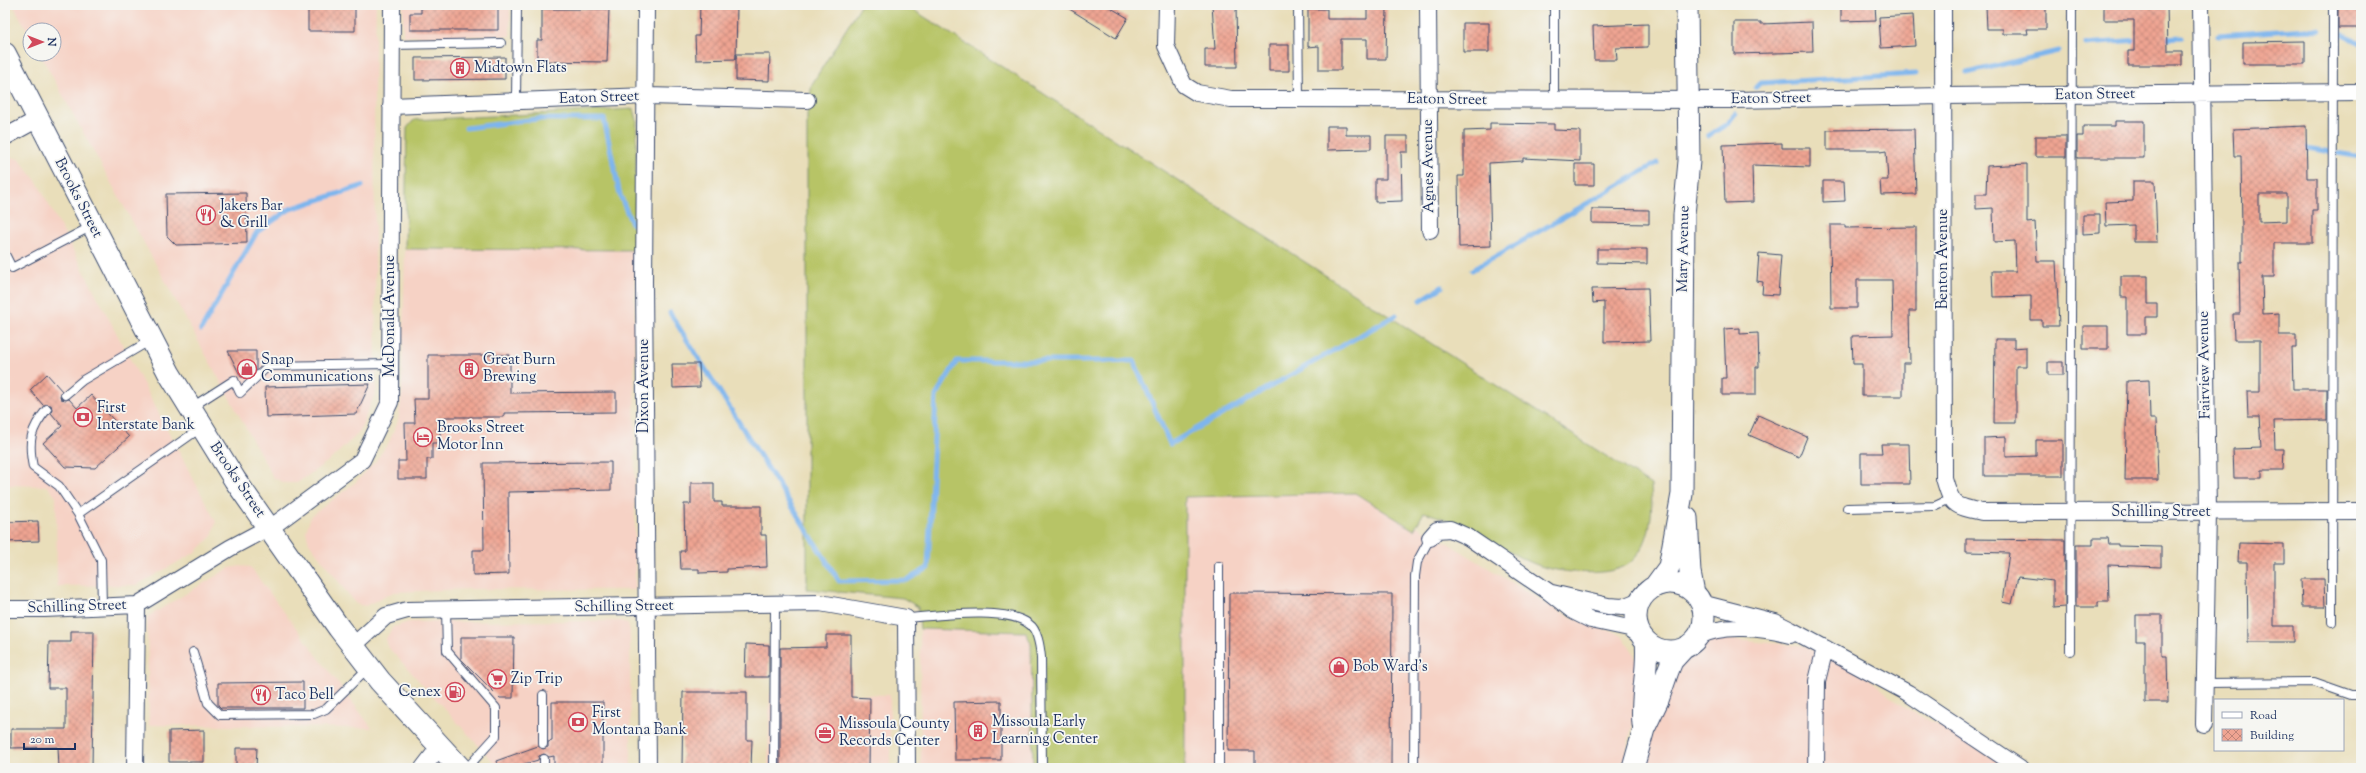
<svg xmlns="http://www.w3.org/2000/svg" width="2366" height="773" viewBox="0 0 2366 773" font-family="'Sorts Mill Goudy',serif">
  <defs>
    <pattern id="building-cross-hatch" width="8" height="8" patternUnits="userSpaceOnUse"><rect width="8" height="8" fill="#efa492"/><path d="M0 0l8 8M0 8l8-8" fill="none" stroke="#c1867a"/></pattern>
  </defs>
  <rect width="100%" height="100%" fill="#f6f6f2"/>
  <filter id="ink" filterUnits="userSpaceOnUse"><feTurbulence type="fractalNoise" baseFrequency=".025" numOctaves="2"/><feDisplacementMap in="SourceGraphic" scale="8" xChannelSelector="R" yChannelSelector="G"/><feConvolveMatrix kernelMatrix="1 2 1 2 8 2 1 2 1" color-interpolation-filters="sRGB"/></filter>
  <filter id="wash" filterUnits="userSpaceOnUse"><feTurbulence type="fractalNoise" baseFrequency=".012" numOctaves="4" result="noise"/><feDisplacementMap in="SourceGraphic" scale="16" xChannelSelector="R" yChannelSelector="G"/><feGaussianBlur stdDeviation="0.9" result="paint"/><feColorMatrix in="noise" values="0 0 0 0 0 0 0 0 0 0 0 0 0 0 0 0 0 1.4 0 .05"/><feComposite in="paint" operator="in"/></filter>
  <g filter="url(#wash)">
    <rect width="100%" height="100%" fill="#e9deba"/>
    <path fill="#f6d2c5" d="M13 5H376L374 91 376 391 359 433 331 459 297 483H284L273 477 40 54H54V30H30V35Z
      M403 5H510V36H403Z
      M5 156 19 159 37 182 216 522 212 536 196 552 137 585 57 586 56 497 47 486 5 485Z
      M405 249 634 250 635 590 470 589 394 592 365 606 356 604 309 543 306 531 311 516 356 482 375 462 389 442 398 421 402 394Z
      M1355 493 1446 542 1558 611 1594 627 1613 631 1622 636 1634 653 1637 664 1633 723 1622 768H1185V497Z
      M241 566 250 567 372 728 149 725 147 617 229 568Z
      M622 621 628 624 630 631 631 768H499L387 646 386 638 393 627 409 622Z
      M920 629 1026 632 1031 644 1033 768H921Z
      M1722 639 1805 646 1866 676 1906 709 1958 735 2008 768H1641L1673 671 1698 645Z
      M770 693 890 695V768H768Z"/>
    <path fill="#b7c466" stroke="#697a62" d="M861 5H906L1651 485C1653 510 1652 543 1631 562 1614 578 1560 573 1540 566 1515 557 1492 541 1469 529 1455 522 1439 517 1424 512L1414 530 1355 493 1185 497V768H1033L1031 644 1026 632 920 629 918 607 903 598 807 589V114L812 84Z
      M634 109 637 120 634 250 405 249 407 128 414 120Z"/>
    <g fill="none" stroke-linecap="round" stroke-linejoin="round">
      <path stroke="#7eb5ed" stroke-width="5" d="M2344 34 2361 45
        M2218 35 2307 29 2319 30
        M2161 38 2182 37
        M2086 44 2139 40
        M1967 73 2058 51
        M1756 87 1760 83 1916 74
        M466 128 537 119H604L620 195 632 224
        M1708 136 1727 124 1735 114
        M2301 147 2361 157
        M1472 270 1657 163
        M1421 300 1442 287
        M670 313 839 581 907 580 928 568 936 396 957 361H1134L1170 444 1396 315
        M201 330 257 232 290 209 362 186"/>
    </g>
    <g id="blocks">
      <path fill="url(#building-cross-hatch)" fill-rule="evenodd" d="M308 5H355V31H308Z
        M700 5H737L736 59 696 60 695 36H699Z
        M1063 5H1106L1128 18 1116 38Z
        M1212 5H1236L1237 67H1205V49H1215Z
        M1841 5H1875L1876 20 1841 21Z
        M2046 5V29H2027L2028 34H2003V29H1987L1986 6Z
        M2104 5H2167L2168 51H2182V65H2128V51H2134V20H2104Z
        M2361 5V28H2338V6Z
        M421 6H498V30H410V13H421Z
        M1367 7H1387L1386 59H1367V39H1341V70H1319V46L1308 47V9H1327V19H1367Z
        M542 9H609L607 62 537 61V40H542Z
        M1913 15 1915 46 1881 48 1879 17Z
        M1734 22H1761V24L1812 22 1813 52 1734 54Z
        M1463 23H1489V52H1463Z
        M1648 24V47L1616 48 1617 60H1594L1593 26Z
        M2305 41V64H2243V42Z
        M1269 45H1289V71H1269Z
        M736 54H770L769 81 736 80Z
        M505 57V79L415 80V58Z
        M2115 121H2144V158H2077V136H2083V126H2115Z
        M1490 123 1554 124V130L1580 131V161L1523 158V161L1489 163 1491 246 1459 247 1458 176H1464V131L1490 130Z
        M1327 126H1346V135H1371V149L1327 150Z
        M2306 126 2307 178H2317V210H2312V243H2274V277H2262L2263 314 2279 313V335H2296V348H2292L2293 389H2327V420L2274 421 2275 449H2284L2283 470H2262V478H2234L2233 449 2261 448 2259 417H2248L2247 392H2260V340H2234L2233 314H2240L2239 262H2242V229L2241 156H2234L2233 129ZM2259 194H2287V221L2259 222Z
        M1914 129 1916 194 1881 195 1880 180H1888L1886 151 1880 152V150H1827V130Z
        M1386 136H1408V152H1401L1402 201 1375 202V179H1386Z
        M2035 136H2066V157H2035Z
        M1782 143V148H1810V167L1752 165 1753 202 1725 203 1723 145Z
        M1575 164H1594V185H1575Z
        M2027 164V223L2035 222 2037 261H2056L2059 326H2042V320H2031V296L1993 297 1992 271H2016L2015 241 1994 242 1993 208 1976 209V194H1986L1987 166Z
        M1823 181H1844L1845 201 1823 202Z
        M2133 181H2155L2157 242H2134V225L2106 226 2105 202 2133 201Z
        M246 193 247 243 176 245 167 236 166 194Z
        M1592 209 1649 210V224L1592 223Z
        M2083 215H2100V233L2083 234Z
        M1830 225H1845V228L1916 227V311H1909L1910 363H1903V396H1862V364H1853L1852 336 1893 335 1892 280H1857V308H1831Z
        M1597 249H1647V264L1597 263Z
        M1759 253 1781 255 1778 295 1762 294 1763 282 1757 281Z
        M2121 276H2148V304H2157V317H2146V334H2127V297H2121Z
        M1648 288 1650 341 1604 342V302L1593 303 1592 289Z
        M2083 326H2108V349H2083Z
        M1740 328V334L1758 333 1759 367H1756V395H1722V378H1726L1724 329Z
        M1995 339H2014V348L2026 347V366H2016V423H1994Z
        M228 351H256V370L249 377H241Z
        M428 355H510V393L616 392V412L504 413V417H445V430H440V443H432V459H427V479H398V461H406L405 423H415L414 399H428Z
        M2048 362H2063V375H2048Z
        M672 364H699L700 387 673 388Z
        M47 374 62 391 60 396 61 399 66 400 69 399 77 408 91 395 129 437 95 468 65 467 43 443 62 426 51 413 52 409 51 405H43L30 390Z
        M2149 380 2150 419H2156L2158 480H2125L2127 381Z
        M370 384 356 414 266 417 265 387Z
        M1758 415 1807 437 1799 457 1749 435Z
        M2006 437V457L2036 456V440H2063V476H1984V438Z
        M1881 444H1909L1910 484H1861V453H1882Z
        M611 462V490L508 492 509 574 473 575V550H484L483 463Z
        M691 483H714V502H722V506H761V535H766L767 567 727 569V572L699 573V569H681L680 551H685L684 504H691Z
        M38 521 39 541 5 542V522Z
        M2093 538H2108L2109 544H2118V546L2161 547V567L2108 565 2109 602H2098V607H2076V545H2093Z
        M1966 539 2065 540V607L2053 608V581L2018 577 2012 604 2002 602 2009 553 1966 552Z
        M2239 543 2284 544V563H2274V626H2293V642H2248L2247 562H2238Z
        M2301 579H2324L2325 607H2302Z
        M1229 593 1392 594 1391 768H1255V751H1228Z
        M2136 615H2162V656H2167L2168 702H2145V641H2136Z
        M71 631H94L92 768H59L58 747 11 748V729H66V688H48L49 642H71Z
        M826 635H851V697L870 698 869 768H780V648L826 647Z
        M461 637H514L513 698H500L461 659Z
        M746 644 769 645V677H745Z
        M303 682V708H221L218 705V683Z
        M683 692H747V740H752L751 768H682Z
        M1001 701V760H955L954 702Z
        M552 702H603V768H554V756L549 757 544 754 539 756 538 760 511 768H498L496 761 538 746 543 749 548 747V742L552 741Z
        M204 730V762H169V731Z
        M236 748H257L256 768H236Z"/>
    </g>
  </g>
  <g filter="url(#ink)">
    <use href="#blocks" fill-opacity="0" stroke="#3a496c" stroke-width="1"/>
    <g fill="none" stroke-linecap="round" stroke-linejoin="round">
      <defs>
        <path id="service" d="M1298 5 1299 100
          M1554 5V100
          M391 45 501 43
          M516 101 517 5
          M5 254 12 268 92 226
          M65 395 83 380 151 340
          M192 407 234 380 240 393 268 366 390 364
          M47 409C30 430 28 441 33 467L59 486 78 514
          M1847 508 1935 506 1950 499
          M1219 566V768
          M102 606 101 560 78 514 202 427
          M446 609 447 651 496 708V736L467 768
          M906 618C936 616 1006 606 1029 624 1038 630 1040 647 1041 657L1042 768
          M2332 622 2333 5
          M2070 651 2072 5
          M193 652 208 703 220 715 314 714 326 709 369 667
          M2205 683 2314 682 2351 695H2361
          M543 695V744
          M544 759V768
          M774 768 775 604
          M1414 768 1415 576 1417 562 1430 538"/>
        <path id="minor" d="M646 5 644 282 648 768
          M1167 5 1166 46 1184 85 1197 93 1231 99 1734 100 1943 96 2361 92
          M1428 5 1430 230
          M1943 5 1944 478C1952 506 1954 506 1982 512L2361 511
          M2201 5 2208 512 2204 724
          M391 106 647 96 807 100
          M5 137 38 119
          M1430 538 1437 530 1450 529 1468 537 1549 592 1573 611 1591 620 1629 628 1642 637
          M1552 593 1608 606 1623 607 1640 600
          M1701 603 1775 622 1791 630 1908 693 2020 768
          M5 609H44L137 605 230 548 277 523 362 460 390 402 392 5
          M1697 637C1723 623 1763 628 1790 635
          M353 646 386 616 407 610 820 603 906 618 907 768
          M135 768 137 605
          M423 768 440 746
          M1816 768 1817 681 1825 648"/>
        <path id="tertiary" d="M1687 518 1690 572 1694 593
          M1636 617a34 34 0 1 1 68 0a34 34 0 1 1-68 0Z
          M1655 586 1669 567 1682 494 1684 215 1689 161 1687 5
          M1643 724C1640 697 1649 669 1646 641
          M1633 768 1644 729 1658 700 1668 671 1672 661 1684 648"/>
        <path id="trunk" d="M5 54 169 373 235 480 339 628 380 681 460 768"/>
      </defs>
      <use href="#service" stroke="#3a496c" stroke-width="10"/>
      <use href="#minor" stroke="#3a496c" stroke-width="18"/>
      <use href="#tertiary" stroke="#3a496c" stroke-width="23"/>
      <use href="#trunk" stroke="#3a496c" stroke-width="24"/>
      <use href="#service" stroke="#fff" stroke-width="8"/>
      <use href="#minor" stroke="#fff" stroke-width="16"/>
      <use href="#tertiary" stroke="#fff" stroke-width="21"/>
      <use href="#trunk" stroke="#fff" stroke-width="22"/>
    </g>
  </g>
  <defs>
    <symbol id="building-ring" viewBox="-11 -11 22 22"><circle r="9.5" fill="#f6f6f2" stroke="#d1495b" stroke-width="1.5"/><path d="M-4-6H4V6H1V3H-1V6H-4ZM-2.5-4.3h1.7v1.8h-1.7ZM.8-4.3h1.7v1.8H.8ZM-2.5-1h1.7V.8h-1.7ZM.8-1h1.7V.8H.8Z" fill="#d1495b"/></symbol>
    <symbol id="restaurant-ring" viewBox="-11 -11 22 22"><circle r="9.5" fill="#f6f6f2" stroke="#d1495b" stroke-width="1.5"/><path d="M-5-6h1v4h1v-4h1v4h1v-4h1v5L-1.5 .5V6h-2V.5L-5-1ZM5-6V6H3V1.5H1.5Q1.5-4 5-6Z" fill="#d1495b"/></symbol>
    <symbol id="shop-ring" viewBox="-11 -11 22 22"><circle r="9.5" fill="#f6f6f2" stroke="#d1495b" stroke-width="1.5"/><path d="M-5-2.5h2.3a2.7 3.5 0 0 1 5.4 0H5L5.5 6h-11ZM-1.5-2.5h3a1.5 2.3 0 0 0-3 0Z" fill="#d1495b"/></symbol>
    <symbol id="bank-ring" viewBox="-11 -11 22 22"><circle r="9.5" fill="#f6f6f2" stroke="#d1495b" stroke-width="1.5"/><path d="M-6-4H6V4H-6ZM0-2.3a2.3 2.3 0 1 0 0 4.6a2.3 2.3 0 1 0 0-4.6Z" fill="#d1495b"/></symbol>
    <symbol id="hotel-ring" viewBox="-11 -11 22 22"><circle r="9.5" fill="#f6f6f2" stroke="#d1495b" stroke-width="1.5"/><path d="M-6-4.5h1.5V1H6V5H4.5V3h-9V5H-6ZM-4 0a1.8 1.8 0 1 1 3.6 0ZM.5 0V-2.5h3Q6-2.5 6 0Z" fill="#d1495b"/></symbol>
    <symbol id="supermarket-ring" viewBox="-11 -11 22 22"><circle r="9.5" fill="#f6f6f2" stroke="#d1495b" stroke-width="1.5"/><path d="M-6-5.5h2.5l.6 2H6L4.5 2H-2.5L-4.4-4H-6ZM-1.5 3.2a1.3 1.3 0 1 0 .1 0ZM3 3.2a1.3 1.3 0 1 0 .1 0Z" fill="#d1495b"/></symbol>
    <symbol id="fuel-ring" viewBox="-11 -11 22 22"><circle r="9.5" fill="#f6f6f2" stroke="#d1495b" stroke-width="1.5"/><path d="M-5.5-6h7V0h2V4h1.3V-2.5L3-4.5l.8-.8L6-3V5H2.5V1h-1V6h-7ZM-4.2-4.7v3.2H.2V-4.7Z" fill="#d1495b"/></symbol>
    <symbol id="office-ring" viewBox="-11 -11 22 22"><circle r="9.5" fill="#f6f6f2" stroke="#d1495b" stroke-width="1.5"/><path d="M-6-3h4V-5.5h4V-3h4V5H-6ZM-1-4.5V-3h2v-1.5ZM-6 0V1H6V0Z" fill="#d1495b"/></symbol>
  </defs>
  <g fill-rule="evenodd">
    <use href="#building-ring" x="449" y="57" width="22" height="22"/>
    <use href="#restaurant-ring" x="195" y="204" width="22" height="22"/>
    <use href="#shop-ring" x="236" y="358" width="22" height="22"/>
    <use href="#building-ring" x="458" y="358" width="22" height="22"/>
    <use href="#bank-ring" x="72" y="406" width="22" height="22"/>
    <use href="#hotel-ring" x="412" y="426" width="22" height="22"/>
    <use href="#shop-ring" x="1328" y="656" width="22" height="22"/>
    <use href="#supermarket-ring" x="486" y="668" width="22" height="22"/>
    <use href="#fuel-ring" x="444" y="681" width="22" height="22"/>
    <use href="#restaurant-ring" x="250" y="684" width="22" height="22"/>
    <use href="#bank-ring" x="567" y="711" width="22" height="22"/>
    <use href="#building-ring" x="967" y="720" width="22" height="22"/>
    <use href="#office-ring" x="814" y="722" width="22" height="22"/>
  </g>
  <g text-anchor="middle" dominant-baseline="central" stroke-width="3.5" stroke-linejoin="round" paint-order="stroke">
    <g font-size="15" fill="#1b2f5e" stroke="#f6f6f2" text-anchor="start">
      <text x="474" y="68">Midtown Flats</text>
      <text x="220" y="206">Jakers Bar<tspan x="220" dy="17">&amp; Grill</tspan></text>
      <text x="261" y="360">Snap<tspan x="261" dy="17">Communications</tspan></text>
      <text x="483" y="360">Great Burn<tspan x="483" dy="17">Brewing</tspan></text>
      <text x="97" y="408">First<tspan x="97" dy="17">Interstate Bank</tspan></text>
      <text x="437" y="428">Brooks Street<tspan x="437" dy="17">Motor Inn</tspan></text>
      <text x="1353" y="667">Bob Ward's</text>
      <text x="511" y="679">Zip Trip</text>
      <text x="441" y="692" text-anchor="end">Cenex</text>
      <text x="275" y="695">Taco Bell</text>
      <text x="592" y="713">First<tspan x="592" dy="17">Montana Bank</tspan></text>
      <text x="992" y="722">Missoula Early<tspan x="992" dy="17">Learning Center</tspan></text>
      <text x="839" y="724">Missoula County<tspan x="839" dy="17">Records Center</tspan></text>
    </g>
    <g font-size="15" fill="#1b2f5e" stroke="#f6f6f2">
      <text transform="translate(2095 95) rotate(-1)">Eaton Street</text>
      <text transform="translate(599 98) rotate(-2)">Eaton Street</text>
      <text transform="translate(1771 99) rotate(-1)">Eaton Street</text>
      <text transform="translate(1447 100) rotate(1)">Eaton Street</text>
      <text transform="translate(1429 166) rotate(-91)">Agnes Avenue</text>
      <text transform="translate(78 198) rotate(63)">Brooks Street</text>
      <text transform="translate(1684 249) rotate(-89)">Mary Avenue</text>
      <text transform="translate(1943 259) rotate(-90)">Benton Avenue</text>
      <text transform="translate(390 316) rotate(-90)">McDonald Avenue</text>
      <text transform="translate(2205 365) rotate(-91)">Fairview Avenue</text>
      <text transform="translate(644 386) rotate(-90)">Dixon Avenue</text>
      <text transform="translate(237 480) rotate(56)">Brooks Street</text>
      <text x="2161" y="512">Schilling Street</text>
      <text transform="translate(77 607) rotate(-2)">Schilling Street</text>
      <text transform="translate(624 607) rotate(-1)">Schilling Street</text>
    </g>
  </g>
  <rect width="2366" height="773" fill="none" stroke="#f6f6f2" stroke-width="20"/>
  <rect x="2214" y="699" width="130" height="52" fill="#f6f6f2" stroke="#9ea6b7"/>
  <rect x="2222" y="712" width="20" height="6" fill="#ffffff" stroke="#9ea6b7"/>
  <text x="2250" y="719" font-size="12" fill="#1b2f5e">Road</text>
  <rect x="2222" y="729" width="20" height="12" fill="url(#building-cross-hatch)" stroke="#9ea6b7"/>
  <text x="2250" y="739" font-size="12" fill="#1b2f5e">Building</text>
  <g transform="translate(42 42) rotate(90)"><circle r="19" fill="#f6f6f2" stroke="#9ea6b7"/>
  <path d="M0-3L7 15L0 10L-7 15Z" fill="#d1495b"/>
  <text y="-6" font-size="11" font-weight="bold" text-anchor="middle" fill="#1b2f5e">N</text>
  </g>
  <path d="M24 743v6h51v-6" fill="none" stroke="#1b2f5e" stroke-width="2"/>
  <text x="30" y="743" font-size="12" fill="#1b2f5e" stroke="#f6f6f2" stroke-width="3" paint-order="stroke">20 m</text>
</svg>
